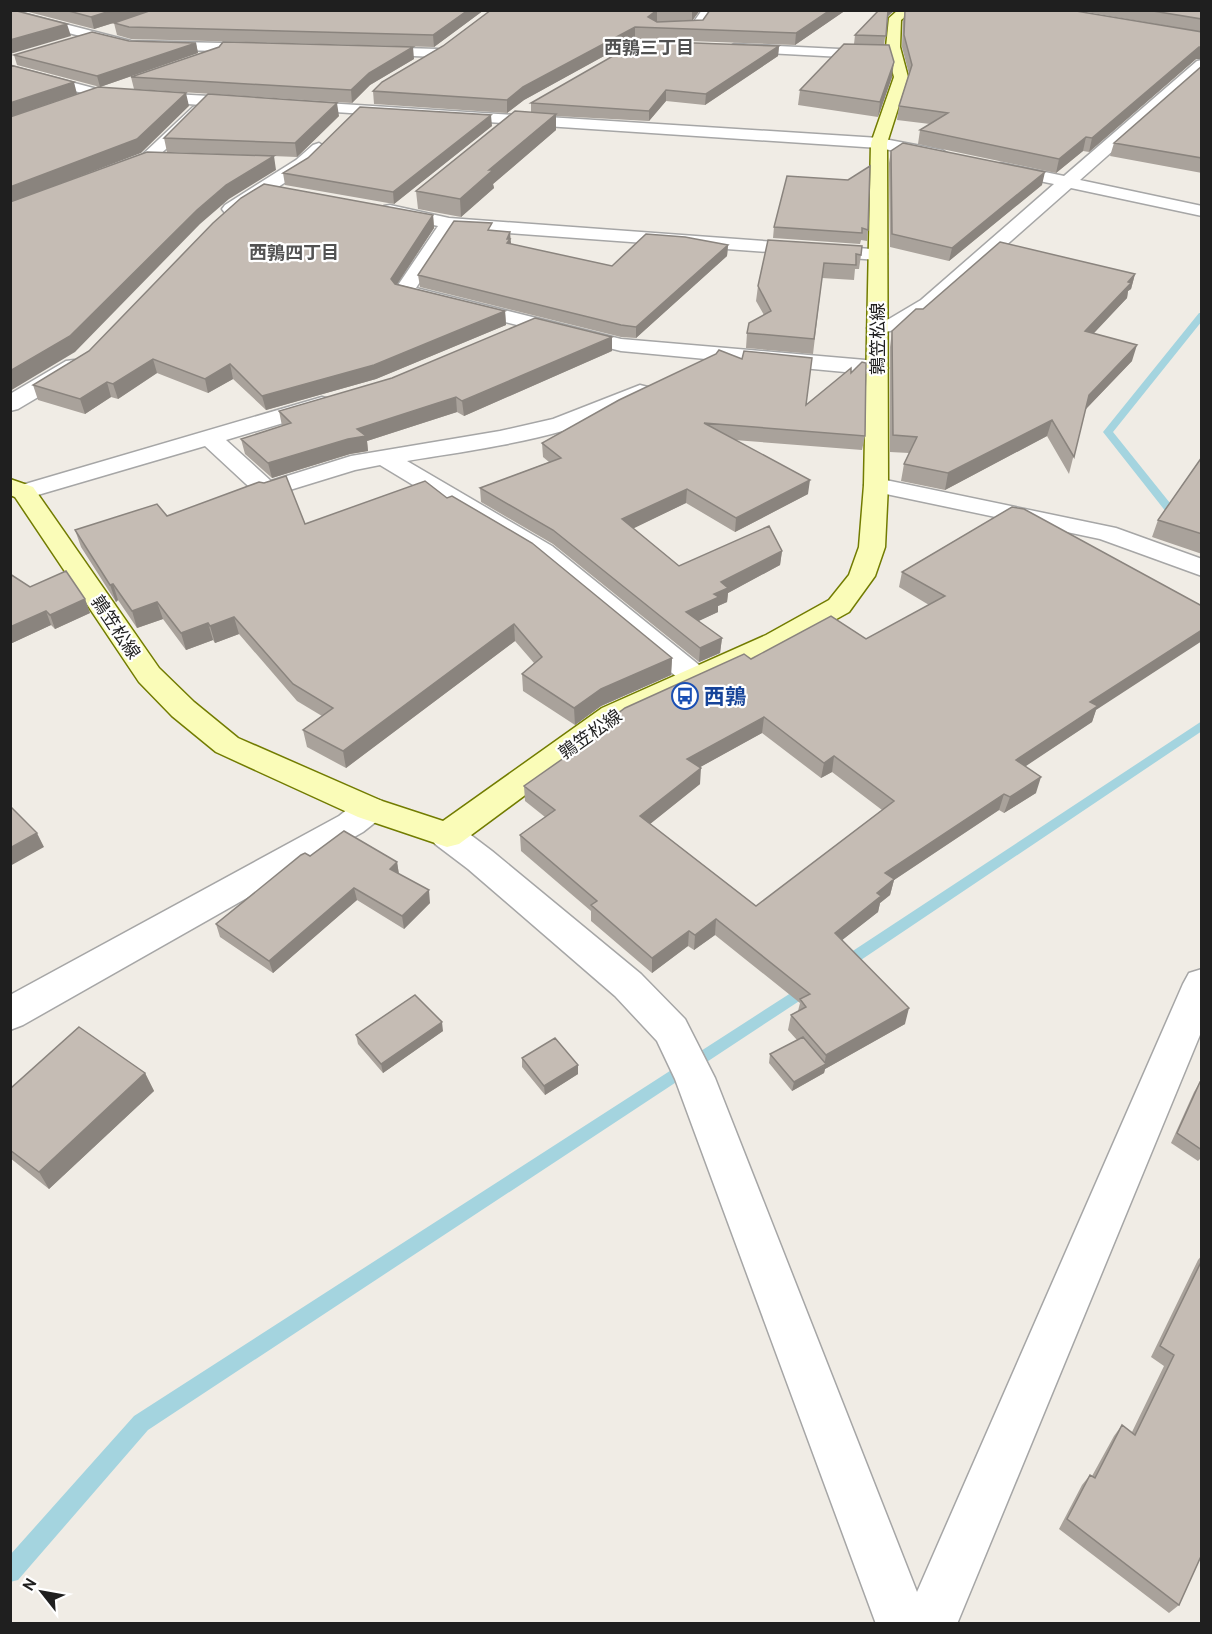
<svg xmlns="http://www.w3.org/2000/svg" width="1212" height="1634" viewBox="0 0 1212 1634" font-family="'PT Sans','Noto Sans JP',sans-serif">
  <rect width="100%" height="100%" fill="#f0ece5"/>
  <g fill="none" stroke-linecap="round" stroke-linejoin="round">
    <path fill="#a4d4df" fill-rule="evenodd" d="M1199 313H1202V321L1113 432 1182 518 1183 520 1178 523 1174 522 1103 432Z
      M1202 721V731L849 968 844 970 839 968 836 964 839 960Z
      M808 982 813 984 816 988 813 992 148 1430 18 1580 10 1582V1555L134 1416Z"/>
    <defs>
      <path id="minor" d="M10 10 131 41 266 44 273 48 266 52 131 49 10 18Z
        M702 10H715L702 30 649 33 640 48H630L628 45 639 26 693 23Z
        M734 44 880 51 887 55 880 59 729 51 727 48Z
        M368 47 438 49 445 53 438 57 363 54 361 51 363 48Z
        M1202 60V72L1080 180 1202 206V216L1071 188 935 308 903 328 877 334 870 332 867 328 870 324 889 319 921 300 1054 184 995 172 993 168 995 164 1001 163 1064 176 1197 61Z
        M10 66 101 90 245 98 253 103 245 108 101 98 10 74Z
        M294 101 879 138 942 150 950 155 942 160 879 148 289 109 286 106 289 103Z
        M198 105 203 107 206 110 203 113C183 133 140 182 109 175L107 171 109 167 142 155 193 107Z
        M319 143 327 148 308 168 237 213H225L222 209 225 205 296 160 313 145Z
        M390 205 449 218 885 250 887 254 885 258 878 260 454 229 416 288 621 339 877 361 885 363 888 368 885 373 877 375 621 351 397 295 394 291 438 226 384 214 381 210 384 206Z
        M74 360 82 361 85 366 82 371 18 409 10 411V394L66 361Z
        M640 385 648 387 651 392 648 397C621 409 595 422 566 430 514 445 460 452 407 461L552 546 704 669 709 676 704 683 694 685 684 683 534 558 380 465 355 470 267 497 258 495 205 446 24 499 15 497 12 492 15 487 322 397 330 399 333 404 330 409 226 440 271 481 351 456 500 431 553 419Z
        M876 478 1116 528 1202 559V576L1100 539 867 490 864 485 867 480Z
        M370 797 382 801 386 809 382 817 363 832 23 1025 10 1030V995L339 816 358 801Z
        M447 823 459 826 492 851 641 974 685 1019 715 1078 917 1592 1183 984 1189 973 1202 969V1030L957 1624H876L675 1079 657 1041 615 996 468 869 435 844 430 835 435 826Z"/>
      <path id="secondary" d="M898 10H914L901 20 900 47 908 77 887 143 888 485 885 547 875 576 849 612 786 647 624 722 459 844 447 847 358 817 216 752 172 716 139 682 15 497 10 495V479L33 487 159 668 194 702 238 738 382 801 443 821 602 708 766 635 829 600 849 575 859 547 864 485 871 143 894 77 886 47 889 18Z"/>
    </defs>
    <use href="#minor" stroke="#a6a6a6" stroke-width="3"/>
    <use href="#secondary" stroke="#727c01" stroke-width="3"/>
    <use href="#minor" fill="#fff" fill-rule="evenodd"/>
    <use href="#secondary" fill="#fafcb8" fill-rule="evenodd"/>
  </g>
  <path fill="#a9a29b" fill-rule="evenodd" d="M21 10H484L434 47 131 39 117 35 114 23 133 17 94 29Z
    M491 10H700L692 21 657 22 703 20 710 10H846L795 45 635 39 524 100 507 113 374 104 373 91 443 46Z
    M879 10H895L888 16 884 45 892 77 878 117 798 105 800 90 854 44 855 35Z
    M905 10 1202 32V59H1196L1089 152 1083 151 1056 173 918 144 920 130 930 124 897 120 899 106 909 74 902 47 903 21Z
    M1075 10H1202V32Z
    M196 43 198 53 100 87 17 65 14 55Z
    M779 46 778 56 705 105 666 101 649 121 556 116V130L493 184 494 188 461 217 418 209 416 191 531 112V103Z
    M414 59 370 85 352 103 134 89 131 77Z
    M1202 66V173L1110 156 1114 143Z
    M339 116 297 157 167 152 164 138Z
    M492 126 394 204 285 185 283 173 308 158Z
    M891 151 1042 185 949 261 890 247 889 163Z
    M787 176 868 230 867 241 861 240 860 244 773 238 774 227Z
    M433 215 434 228 397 284 505 311 506 325 376 379 266 410 233 379 208 393 157 373 118 399 111 397 85 414 38 400 33 385 89 351Z
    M493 231 511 243 510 244 612 266 728 245 727 256 636 338 621 337 420 287 418 275Z
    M768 240 861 255 859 269H855L854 280 822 278 813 354 746 348 747 333 764 315 756 301 758 286Z
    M1135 274 1131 289 1128 291 1127 298 1093 333 1132 361 1085 410 1069 474 1047 436 945 490 901 481 904 464 909 453 890 452V347L892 331 923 309Z
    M612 351 464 416 457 412 367 441 368 451 350 454 272 478 245 454 241 439 282 426 279 411Z
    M851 373 865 436 862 450 734 440 808 494 735 532 686 503 633 528 679 566 782 551 780 565 728 593 727 602 718 606V612L698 621 722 638 720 653 699 662 553 544 481 502 480 488 549 462 543 457 542 443 806 405Z
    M1202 457V554L1152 537 1158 520Z
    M447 498 672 658 671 675 601 706 575 725 523 691 522 674 534 663 515 641 346 768 307 747 303 730 322 716 297 701 239 634 215 643 213 640 186 650 163 619 137 628 118 600 116 602 81 547 75 530 167 516 305 524Z
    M1012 507 1096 710 1092 722 1025 766 1036 793 1004 813 999 810 894 880 890 895 880 903 878 912 842 940 905 1024 825 1069 824 1073 792 1091 769 1063 770 1054 797 1040 788 1030 791 1015 798 1011 800 1003 715 935 694 950 688 946 652 973 591 921V911L521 851 520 835 545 817 525 801 524 786 601 732V726L751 659 866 639 929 605 899 587 902 572ZM762 733 821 778 832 772 882 810 756 906 650 824 700 784V767Z
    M10 574 30 587 85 599 90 613 55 629 51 625 10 644Z
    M310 856 397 862 399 874 430 903 404 929 357 900 273 973 220 937 216 924Z
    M443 1031 383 1073 358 1044 356 1035Z
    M522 1058 578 1065V1074L545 1095 522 1067Z
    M145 1073 154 1091 49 1189 10 1158V1086L12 1087Z
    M1200 1082 1202 1083V1157L1198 1161 1171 1143 1194 1092Z
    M1202 1255V1554L1179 1605 1169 1613 1059 1529 1082 1485 1090 1475 1092 1476 1114 1436 1122 1425 1132 1432 1164 1366 1151 1357 1198 1260Z"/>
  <path fill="#8a847e" d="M113 10H154L94 29 91 17Z
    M468 10H484L434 47 433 35Z
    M657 10V22L648 17Z
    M692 10H700L692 21Z
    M830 10H846L795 45 796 33Z
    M888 10H895L888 16Z
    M67 24 71 36 10 54V40Z
    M635 27V39L524 100 507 113V100L523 87Z
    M196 43 198 53 100 87 97 76Z
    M779 46 778 56 705 105 706 94Z
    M413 47 414 59 370 85 352 103 351 90 369 73Z
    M1199 47H1202V59H1196L1089 152 1092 138Z
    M894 62 892 77 878 117 880 102Z
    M74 82 77 94 10 117V103Z
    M666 90V101L649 121V111Z
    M186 93 189 106 141 153 10 203V187Z
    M337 103 339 116 297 157 295 143Z
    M556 114V130L493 184 494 188 461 217 460 199 489 170Z
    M491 115 492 126 394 204 393 192Z
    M1086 137 1083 151 1056 173 1059 159Z
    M274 156 276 170 229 199 200 224 75 352 10 391V371L226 185Z
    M1045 172 1042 185 949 261 952 248Z
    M433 215 434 228 392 292 391 279Z
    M510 232 511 243 508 254 507 239Z
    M728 245 727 256 636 338V327Z
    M1135 274 1131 289 1128 291 1127 298 1081 347 1085 331Z
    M505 311 506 325 376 379 266 410 262 396Z
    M612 337V351L464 416 462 401Z
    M1137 345 1132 361 1084 411 1089 395Z
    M153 359 157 373 118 399 113 384Z
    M230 364 233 379 208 393 205 379Z
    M107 382 111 397 85 414 80 399Z
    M456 397 457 412 367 441 368 451 350 454 272 478 268 463 357 429Z
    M1052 420 1047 436 945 490 948 473Z
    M810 480 808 494 735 532 736 518Z
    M687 489 686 503 622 534V519Z
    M782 551 780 565 728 593 727 602 718 606V612L686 627V612L714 594 721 582Z
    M113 584 118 600 116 602 110 585Z
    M85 599 90 613 55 629 50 615Z
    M157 602 163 619 137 628 132 611Z
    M46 611 51 625 10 644V627Z
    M234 617 239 634 215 643 210 626Z
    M208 623 213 640 186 650 181 633Z
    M514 624 515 641 346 768 343 751Z
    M1202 630V641L1096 710 1092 722 1011 776 1016 760 1090 702Z
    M722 638 720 653 699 662 700 648Z
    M672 658 671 675 601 706 575 725 574 708 601 689Z
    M764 717 762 733 686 775 687 759Z
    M834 756 832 772 821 778 824 763Z
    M701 768 700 784 640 832V816Z
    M1041 777 1036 793 1004 813 1010 797Z
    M1004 794 999 810 894 880 890 895 880 903 878 912 832 948 835 933 877 893 885 873Z
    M37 833 44 847 10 866V848Z
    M397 862 399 875 390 869Z
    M354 888 357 900 273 973 269 961Z
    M429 890 430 903 404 929 402 916Z
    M716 919 715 935 694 950 695 935Z
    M689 931 688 946 652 973V958Z
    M909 1008 905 1024 825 1069 824 1073 792 1091 794 1082 824 1066 826 1055Z
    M442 1022 443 1031 383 1073 381 1064Z
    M578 1065V1074L545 1095 544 1086Z
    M145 1073 154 1091 49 1189 39 1172Z"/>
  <path fill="#c5bcb4" stroke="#8a847e" stroke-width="1.5" fill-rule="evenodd" d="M10 10H13L67 24 10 40Z
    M65 10H113L91 17Z
    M152 10H468L433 35 129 27 114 23Z
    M491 10H657L648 17 657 22 703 20 710 10H830L796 33 635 27 523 87 507 100 373 91 382 82 443 46Z
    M879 10H888L886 36 855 35Z
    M905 10H1070L1202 32V47H1199L1092 138 1086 137 1059 159 920 130 948 113 899 106 912 65 904 35Z
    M1147 10H1202V19Z
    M92 32 129 41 196 43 97 76 14 55Z
    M639 41 779 46 706 94 666 90 649 111 531 103Z
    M223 42 413 47 369 73 351 90 131 77 219 47Z
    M844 44 889 45 894 62 880 102 800 90Z
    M10 65 74 82 10 103Z
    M1202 66V158L1114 143Z
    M98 87 186 93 137 139 10 187V117Z
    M208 94 337 103 295 143 164 138Z
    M360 107 491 115 393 192 283 173 308 158Z
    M515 111 556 114 489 170H493L460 199 416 191Z
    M903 143 1045 172 952 248 892 234 891 151Z
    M147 152 274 156 226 185 197 210 70 336 10 371V202Z
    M870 166 868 230 862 228V233L774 227 787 176 848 180Z
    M264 184 433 215 391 279 395 284 505 311 374 365 262 396 230 364 205 379 153 359 113 384 107 382 80 399 33 385 89 351 213 223 241 198Z
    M454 221 492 223 488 230 510 232 507 239H510L507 243 612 266 646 234 685 237 728 245 636 327 621 325 418 275Z
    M768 240 862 246 861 255 856 254V265L824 263 814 339 747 333 749 323 771 311 758 286Z
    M1000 242 1135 274 1128 282 1131 283 1085 331 1137 345 1089 395 1074 457 1052 420 948 473 904 464 917 437 893 435 892 331 916 309H923Z
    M535 318 612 337 462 401 456 397 357 429 366 436 348 439 268 463 241 439 291 423 279 411 392 378Z
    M719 350 742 359 744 351 812 358 806 405 851 368V373L862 362 866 363 865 436 704 423 810 480 736 518 687 489 622 519 679 566 769 526 782 551 721 582 728 588 714 594 719 597 686 612 722 638 700 648 553 530 480 488 561 458 542 443 619 400 716 354Z
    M1202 457V534L1158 520Z
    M286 476 305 524 425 481 447 498 452 496 532 543 672 658 601 689 574 708 522 674 542 657 514 624 343 751 303 730 333 708 293 684 234 617 210 626 208 623 181 633 157 602 132 611 113 584 110 585 75 530 157 504 167 516 259 482 264 483Z
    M1012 507 1024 509 1202 606V630L1090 702 1098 706 1016 760 1041 777 1010 797 1004 794 885 873 894 879 877 893 881 896 835 933 909 1008 826 1055 791 1015 806 1007 800 999 810 994 716 919 695 935 689 931 652 958 591 905 597 901 520 835 555 810 524 786 605 729 601 726 625 708 744 654 751 659 831 616 866 639 945 596 902 572ZM764 717 824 763 834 756 894 801 756 906 640 816 701 768 687 759Z
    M66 571 85 599 50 615 46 611 10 627V574L30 587Z
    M10 806 37 833 10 848Z
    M344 831 397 862 390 869 429 890 402 916 354 888 269 961 216 924 301 855 305 853 310 856Z
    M415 995 442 1022 381 1064 356 1035Z
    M79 1027 145 1073 39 1172 10 1150V1086L12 1087Z
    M803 1037 826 1064 794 1082 770 1054Z
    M555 1038 578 1065 544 1086 522 1058Z
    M1200 1082 1202 1083V1150L1177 1133Z
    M1202 1260V1554L1179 1605 1067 1519 1090 1475 1095 1478 1122 1425 1135 1435 1174 1355 1160 1346Z"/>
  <defs>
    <symbol id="bus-ring" viewBox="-11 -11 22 22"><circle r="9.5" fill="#fff" stroke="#1a4fb4" stroke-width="1.5"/><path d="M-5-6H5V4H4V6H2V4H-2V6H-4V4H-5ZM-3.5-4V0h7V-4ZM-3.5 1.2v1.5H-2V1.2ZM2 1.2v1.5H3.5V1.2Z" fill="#1a4fb4"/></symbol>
  </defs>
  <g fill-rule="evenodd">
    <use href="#bus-ring" x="670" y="681" width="30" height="30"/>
  </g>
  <g text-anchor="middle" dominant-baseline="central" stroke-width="4.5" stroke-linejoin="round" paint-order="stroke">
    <g font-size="18" font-weight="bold" fill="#525252" stroke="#fff">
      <text x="649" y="47">西鶉三丁目</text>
      <text x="294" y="252">西鶉四丁目</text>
    </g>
    <g font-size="18" fill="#1f1f1f" stroke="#fff">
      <text transform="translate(877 339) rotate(-90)">鶉笠松線</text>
      <text transform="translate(116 627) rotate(56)">鶉笠松線</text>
      <text transform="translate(590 734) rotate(-35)">鶉笠松線</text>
    </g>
    <g font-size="21" font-weight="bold" fill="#164399" stroke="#fff" text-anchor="start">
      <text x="704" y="696">西鶉</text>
    </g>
  </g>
  <rect width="1212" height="1634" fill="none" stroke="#1f1f1f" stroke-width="24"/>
  <g transform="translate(42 1592) rotate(301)" stroke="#ffffff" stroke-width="4.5" paint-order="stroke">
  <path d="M0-4.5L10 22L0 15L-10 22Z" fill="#1f1f1f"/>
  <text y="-9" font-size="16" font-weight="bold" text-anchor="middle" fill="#1f1f1f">N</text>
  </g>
</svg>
